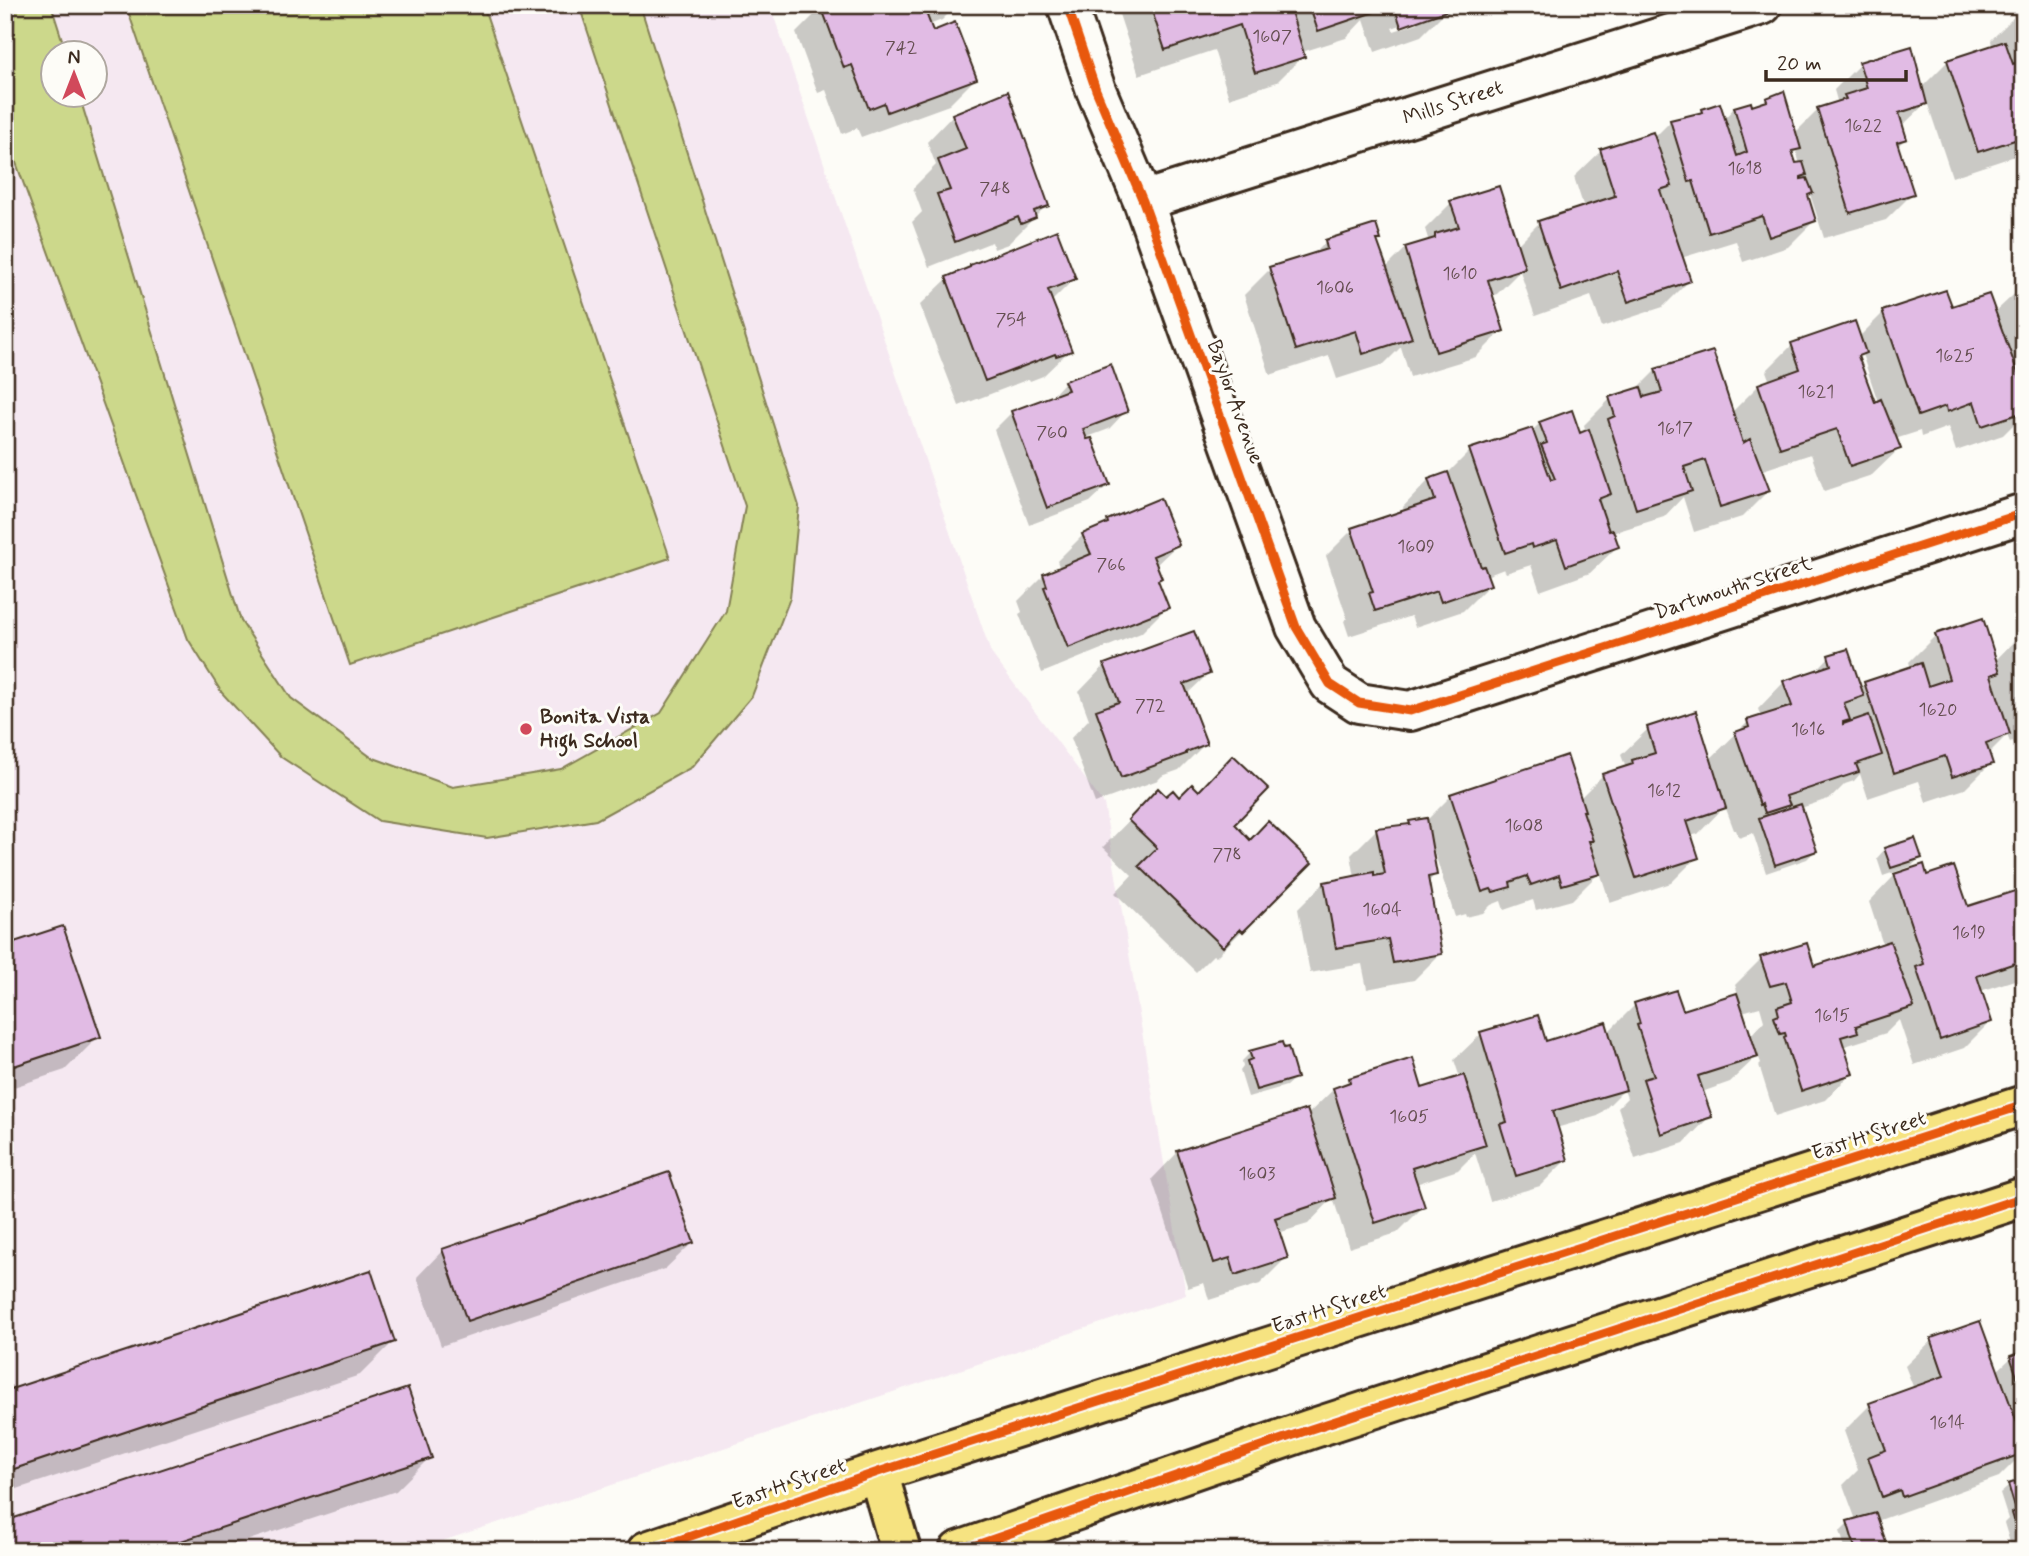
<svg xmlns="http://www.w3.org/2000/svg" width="2029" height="1556" viewBox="0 0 2029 1556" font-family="Mynerve,sans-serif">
  <rect width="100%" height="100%" fill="#fdfcf7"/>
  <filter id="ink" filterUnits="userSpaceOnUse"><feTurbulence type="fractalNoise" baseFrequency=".0143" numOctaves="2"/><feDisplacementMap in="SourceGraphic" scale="14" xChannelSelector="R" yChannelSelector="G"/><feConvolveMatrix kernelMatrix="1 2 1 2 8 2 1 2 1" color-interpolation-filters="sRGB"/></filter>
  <g filter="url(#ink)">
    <path fill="#f5e8f1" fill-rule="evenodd" d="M5 5H770L991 653 1104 804 1186 1295 412 1551H5ZM52 52H94V94H52Z"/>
    <path fill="#ccd88b" stroke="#848154" stroke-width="2" d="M5 5H51L66 52H52V94L79 95 241 621 291 698 371 757 453 787 561 769 661 713 726 611 745 506 579 5H640L799 506 790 598 752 696 692 767 596 820 487 838 379 821 281 757 222 693 188 639 5 132Z
      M126 5H483L670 558 350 665Z"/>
    <path fill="#0003" fill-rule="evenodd" d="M828 5H957L942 20 929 25 932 33 975 79 949 105 861 137 857 128 842 134 826 90 818 93 796 33 822 7Z
      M1124 5H1472L1443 14 1421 36 1375 52 1364 19 1346 38 1302 52 1303 56 1277 82 1229 98 1214 50 1139 75 1118 11ZM1418 19V23L1394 31 1392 28Z
      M2024 12V153L1952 177 1927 102 1901 127 1905 139 1897 147 1912 194 1886 220 1824 238 1810 194 1807 197 1814 221 1788 247 1743 262 1736 241 1681 258 1689 281 1663 307 1602 327 1591 296 1535 316 1520 271 1497 294 1491 296 1502 331 1476 357 1410 377 1401 347 1384 364 1337 379 1329 356 1270 375 1244 295 1270 269 1312 256 1326 242 1379 239 1376 242 1385 269 1405 249 1429 242 1425 229 1451 203 1516 246 1539 223 1584 208 1574 177 1601 151 1654 138 1670 122 1699 115 1703 111 1724 119 1734 108H1751L1762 105 1767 99 1795 133 1818 110 1838 104 1834 90 1860 64 1921 88 1948 61 1992 47 1991 40 2017 14ZM1796 151 1800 164 1795 165 1792 155Z
      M953 115 1047 205 1008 244 994 249 992 242 929 267 912 222 922 212 913 188 936 165 927 142Z
      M966 271 1074 279 1051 302 1070 350 1043 376 1030 381 1029 379 959 406 920 305 947 279Z
      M2024 285V414L2003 435 1956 451 1948 427 1921 437 1920 431 1895 439 1899 449 1872 475 1824 491 1811 454 1760 471 1768 491 1742 517 1694 532 1683 497 1664 517 1612 533 1617 547 1590 573 1540 591 1531 565 1506 573 1504 569 1486 576 1489 585 1463 611 1415 627 1411 616 1349 636 1344 621 1347 618 1326 556 1352 530 1404 512 1403 507 1429 480 1447 474 1470 451 1532 431 1540 423 1579 435 1586 432 1584 425 1610 399 1636 390 1655 371 1712 353 1731 413 1759 385 1770 382 1766 371 1792 345 1859 337 1883 313 1950 308 1994 313ZM1862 354 1878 402 1873 404 1857 359Z
      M1065 382 1126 411 1109 429 1085 438 1108 485 1090 502 1029 525 994 430 1012 412 1049 399Z
      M1108 521 1177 545 1155 566 1160 578 1157 582 1167 607 1141 633 1042 673 1019 614 1022 612 1018 601 1044 575 1060 569 1057 561 1083 535 1102 527Z
      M1936 635 1995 661 2016 639 2024 637V766L2021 767 2013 741 2010 742 2007 735 1988 754 1991 763 1965 789 1926 802 1919 781 1868 798 1860 774 1854 781 1845 784 1831 798 1801 808 1815 851 1807 859 1766 873 1753 833 1739 838 1736 830H1734L1725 806 1698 834 1690 836 1697 857 1671 883 1610 903 1600 872 1572 900 1536 910 1533 900 1504 910 1501 901 1491 905 1483 913 1466 917 1465 914 1455 917 1432 845H1430L1435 875 1427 883 1440 954 1414 980 1367 989 1362 964 1310 973 1298 909 1324 883 1355 878 1351 855 1377 829 1406 827 1410 823 1427 820 1451 796 1579 799 1603 775 1626 768 1621 755 1648 729 1709 760 1748 722 1761 717 1758 709 1784 682 1814 673 1829 657 1860 689 1865 683 1911 668 1909 662Z
      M1105 665 1208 674 1186 695 1205 744 1179 770 1162 776 1158 780 1095 803 1071 738 1089 719 1079 692Z
      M1158 791 1166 798 1179 799 1232 825 1250 842 1309 863 1216 957 1213 955 1196 972 1115 893 1132 875 1103 847Z
      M1885 849 1920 857 1912 866 1883 876 1877 858Z
      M1895 875 1926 877 1967 908 2024 890V977L1980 991 1990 1022 1964 1048 1914 1065 1899 1020 1886 1033 1842 1047 1851 1074 1825 1100 1775 1116 1759 1065 1761 1063 1759 1058 1753 1060 1730 1082 1702 1092 1710 1116 1684 1143 1635 1159 1618 1107 1627 1098 1624 1090 1598 1116 1556 1128 1566 1160 1540 1186 1490 1201 1475 1153 1458 1170 1416 1184 1423 1207 1397 1233 1349 1248 1333 1198 1308 1224 1278 1233 1286 1258 1260 1284 1209 1300 1204 1283 1188 1288 1152 1179 1178 1152 1307 1115 1334 1089 1344 1086 1350 1080 1421 1091 1460 1078 1454 1060 1481 1034 1544 1043 1607 1033 1635 1005 1681 1013 1738 994 1735 985 1761 959 1813 968 1883 945 1869 902ZM1760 1007 1764 1021 1750 1036 1742 1012Z
      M5 946 99 1036 65 1070 5 1090Z
      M1250 1053 1295 1078 1286 1086 1248 1097 1240 1071 1243 1067 1242 1061Z
      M692 1243 665 1269 441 1346 417 1277 443 1250Z
      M1979 1324 1996 1372 2011 1358 2024 1353V1466L2017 1465 2015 1461 1999 1477 1877 1521 1887 1551H1846L1840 1531 1848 1523 1856 1520 1843 1485 1858 1470 1844 1431 1870 1405 1914 1389 1905 1366 1932 1340Z
      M393 1342 360 1375 5 1493V1393Z
      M430 1457 396 1491 216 1551H5Z
      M2024 1481V1546L2012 1549 2004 1523 2008 1519 2000 1494 2009 1486Z"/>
    <path fill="#e1bbe4" stroke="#3b2a1e" stroke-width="2" d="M940 5 925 10 933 31 955 22 977 79 887 112 884 103 869 109 852 65 844 68 821 6Z
      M1150 5H1289L1305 57 1255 73 1240 25 1165 50Z
      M1309 5H1372L1374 12 1318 31Z
      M1394 5H1447L1449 10 1401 27Z
      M2024 10V35L2016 13Z
      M2005 41 2013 64 2024 60V137L1978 152 1947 60Z
      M1912 46 1927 104 1899 113 1907 139 1897 142 1914 194 1850 213 1817 108 1846 99 1844 95 1867 88 1859 62Z
      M1008 91 1049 206 1034 211 1036 218 1021 224 1018 217 955 242 937 194 950 190 938 160 966 149 952 114Z
      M1784 91 1801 149 1792 151 1796 163 1803 162 1807 175 1801 177V179L1807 178 1813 193 1808 195 1816 221 1769 237 1762 216 1709 233 1693 181 1689 182 1670 120 1703 112 1702 109 1720 103 1737 156 1747 152 1734 107 1751 102 1752 106 1767 101 1766 98Z
      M1653 132 1672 186 1660 190 1691 281 1628 302 1617 271 1561 291 1538 221 1615 196 1600 149Z
      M1499 186 1525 268 1488 280 1504 331 1436 352 1405 247 1435 238V234L1459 227 1450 201Z
      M1376 224 1381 240H1377L1412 338 1363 354 1356 331 1296 350 1269 267 1327 249 1325 240Z
      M1057 230 1076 279 1048 290 1072 351 1056 356 1055 354 985 381 946 277 970 267V265Z
      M1946 290 1952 306 1989 294 2024 390V412L1982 426 1974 402 1947 412 1946 406 1918 416 1882 311Z
      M1855 321 1866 353 1858 356 1875 402 1881 399 1901 449 1850 466 1837 429 1780 448 1758 384 1800 369 1791 343Z
      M1713 351 1743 443 1750 439 1770 491 1720 507 1705 460 1684 467 1692 491 1636 509 1608 419 1615 416 1609 397 1641 387 1644 397 1662 392 1655 369Z
      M1111 364 1128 412 1083 429 1087 439 1092 438 1110 485 1047 508 1011 411 1068 390 1064 381Z
      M1572 410 1580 433 1589 429 1611 494 1598 499 1609 531 1613 530 1619 547 1566 566 1557 540 1532 548 1531 544 1505 553 1469 449 1532 428 1551 480 1555 479 1541 445 1547 443 1539 422Z
      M1448 472 1481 567 1484 566 1491 585 1441 602 1437 591 1375 611 1369 593 1373 592 1351 528 1435 500 1428 479Z
      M1160 498 1179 545 1153 556 1162 578 1158 580 1169 608 1068 648 1044 587 1047 586 1043 574 1091 554 1082 534 1108 523 1107 520Z
      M1983 618 2000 672 1991 675 2010 734 1986 743 1993 764 1952 777 1945 756 1894 773 1864 682 1921 663 1928 686 1949 679 1935 634Z
      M1194 631 1210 674 1184 684 1207 744 1186 752V754L1121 778 1096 710 1119 702 1104 664Z
      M2024 635V666L2015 638Z
      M1848 649 1864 696 1844 703 1850 720 1843 722V724L1869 715 1882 755 1856 764 1859 772 1786 796 1790 805 1765 813 1762 804 1760 805 1735 732 1749 727 1747 720 1792 706 1783 681 1831 665 1828 655Z
      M1696 711 1726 808 1687 821 1699 858 1636 878 1602 774 1633 764 1632 760 1655 753 1647 727Z
      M1233 755 1269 789 1235 824 1250 840 1268 821 1312 863 1243 932 1240 929 1223 947 1139 866 1157 848 1128 820 1158 788 1166 796 1173 790 1179 797 1192 784 1199 791Z
      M1567 755 1585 811H1583L1593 841H1589L1600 874 1562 885 1559 875 1531 885 1527 876 1510 882 1511 887 1493 892 1491 889 1482 892 1450 794Z
      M1801 804 1817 851 1775 865 1759 818Z
      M1427 818 1437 875 1428 877 1442 954 1393 963 1388 939 1336 948 1324 882 1374 872V876L1385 874 1376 828 1410 824 1409 821Z
      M1915 838 1922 858 1891 868 1884 848Z
      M1924 864 1927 875 1954 866 1968 906 2024 888V960L1977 976 1992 1022 1940 1040 1916 967 1924 964 1894 874Z
      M63 926 101 1037 5 1069V945Z
      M1890 941 1914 1007 1856 1026 1858 1032 1841 1037 1853 1074 1801 1091 1784 1037 1786 1036 1785 1033 1780 1034 1774 1017 1779 1015 1777 1007 1792 1002 1786 982 1770 986 1760 957 1807 943 1814 966Z
      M1676 990 1683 1010 1737 993 1758 1057 1698 1076 1712 1117 1661 1134 1643 1079 1654 1076 1637 1025 1640 1024 1634 1003Z
      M1538 1015 1546 1041 1606 1022 1626 1090 1553 1111 1568 1160 1516 1176 1500 1124 1507 1122 1480 1032Z
      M1282 1042 1284 1048 1288 1047 1297 1078 1256 1090 1247 1061 1252 1059 1249 1051Z
      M1413 1058 1422 1088 1464 1075 1486 1145 1412 1168 1425 1207 1375 1223 1333 1088 1350 1082 1349 1078Z
      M1307 1109 1336 1198 1275 1218 1288 1258 1235 1275 1230 1258 1214 1263 1177 1151Z
      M669 1172 694 1243 467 1321 442 1249Z
      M371 1270 395 1342 5 1472V1391Z
      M1980 1321 2024 1442V1453L1902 1497 1900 1490 1882 1497 1868 1457 1886 1450 1869 1403 1944 1376 1931 1338Z
      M2024 1351V1397L2010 1356Z
      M408 1388 432 1458 151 1551H5V1521Z
      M2024 1479V1541L2021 1542 2012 1513 2016 1511 2008 1484Z
      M1876 1513 1889 1551H1856L1847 1521Z"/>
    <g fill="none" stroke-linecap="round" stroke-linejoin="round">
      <defs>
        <path id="minor" d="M1067 5 1096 90 1143 201 1296 627 1330 684 1359 703 1410 711 2024 513
          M1143 201 1762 5"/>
        <path id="major" d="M878 1472 901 1551
          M647 1551 878 1472 2024 1105
          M959 1551 1311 1429 2024 1197"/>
      </defs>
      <use href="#minor" stroke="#3b2a1e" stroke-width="44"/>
      <use href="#major" stroke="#3b2a1e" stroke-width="44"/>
      <use href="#minor" stroke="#fdfcf7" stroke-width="38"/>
      <use href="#major" stroke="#f6e381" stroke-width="38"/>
      <defs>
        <path id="cycleway" d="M1067 5 1096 90 1143 201 1296 627 1330 684 1359 703 1410 711 2024 513
          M647 1551 878 1472 2024 1105
          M959 1551 1311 1429 2024 1197"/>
      </defs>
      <use href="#cycleway" stroke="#fdfcf7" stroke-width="13"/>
      <use href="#cycleway" stroke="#e8590c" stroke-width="9"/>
    </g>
  </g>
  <circle fill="#d1495b" stroke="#fdfcf7" stroke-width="2.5" cx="526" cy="729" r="7"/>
  <g text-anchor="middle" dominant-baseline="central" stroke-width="6" stroke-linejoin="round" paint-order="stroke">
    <g font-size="18" fill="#644e50">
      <text x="1272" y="37">1607</text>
      <text x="901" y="48">742</text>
      <text x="1863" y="126">1622</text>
      <text x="1745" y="169">1618</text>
      <text x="995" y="189">748</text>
      <text x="1460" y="274">1610</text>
      <text x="1335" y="288">1606</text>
      <text x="1011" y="320">754</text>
      <text x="1955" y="356">1625</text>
      <text x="1816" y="392">1621</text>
      <text x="1675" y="429">1617</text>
      <text x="1052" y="433">760</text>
      <text x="1416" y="547">1609</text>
      <text x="1111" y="565">766</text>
      <text x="1150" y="706">772</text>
      <text x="1938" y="710">1620</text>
      <text x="1808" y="730">1616</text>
      <text x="1664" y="791">1612</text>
      <text x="1524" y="826">1608</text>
      <text x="1227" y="855">778</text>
      <text x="1382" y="910">1604</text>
      <text x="1969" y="933">1619</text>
      <text x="1832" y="1016">1615</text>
      <text x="1409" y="1117">1605</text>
      <text x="1257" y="1174">1603</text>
      <text x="1947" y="1423">1614</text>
    </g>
    <g font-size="21" fill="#3b2a1e" stroke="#fdfcf7">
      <text transform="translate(1453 103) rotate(-18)">Mills Street</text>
      <text transform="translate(1235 402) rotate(70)">Baylor Avenue</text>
      <text transform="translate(1733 588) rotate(-18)">Dartmouth Street</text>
      <text transform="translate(1869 1136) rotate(-18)">East H Street</text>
      <text transform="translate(1329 1309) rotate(-18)">East H Street</text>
      <text transform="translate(789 1484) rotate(-19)">East H Street</text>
    </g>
    <g font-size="21" font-weight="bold" fill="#3b2a1e" stroke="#fdfcf7" text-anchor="start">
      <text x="540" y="717">Bonita Vista<tspan x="540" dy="24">High School</tspan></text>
    </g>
  </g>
  <rect width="2029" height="1556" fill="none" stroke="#fdfcf7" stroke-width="28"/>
  <rect x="14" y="14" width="2001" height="1528" fill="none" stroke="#3b2a1e" stroke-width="2.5" filter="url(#ink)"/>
  <g transform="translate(74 74)"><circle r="33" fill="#fdfcf7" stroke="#afa8a0" stroke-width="2"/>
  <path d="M0-5L12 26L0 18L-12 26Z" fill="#d1495b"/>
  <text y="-10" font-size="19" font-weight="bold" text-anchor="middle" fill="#3b2a1e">N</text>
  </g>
  <path d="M1766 70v10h140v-10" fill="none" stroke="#3b2a1e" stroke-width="3.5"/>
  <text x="1777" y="70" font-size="21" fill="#3b2a1e" stroke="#fdfcf7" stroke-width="5" paint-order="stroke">20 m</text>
</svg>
